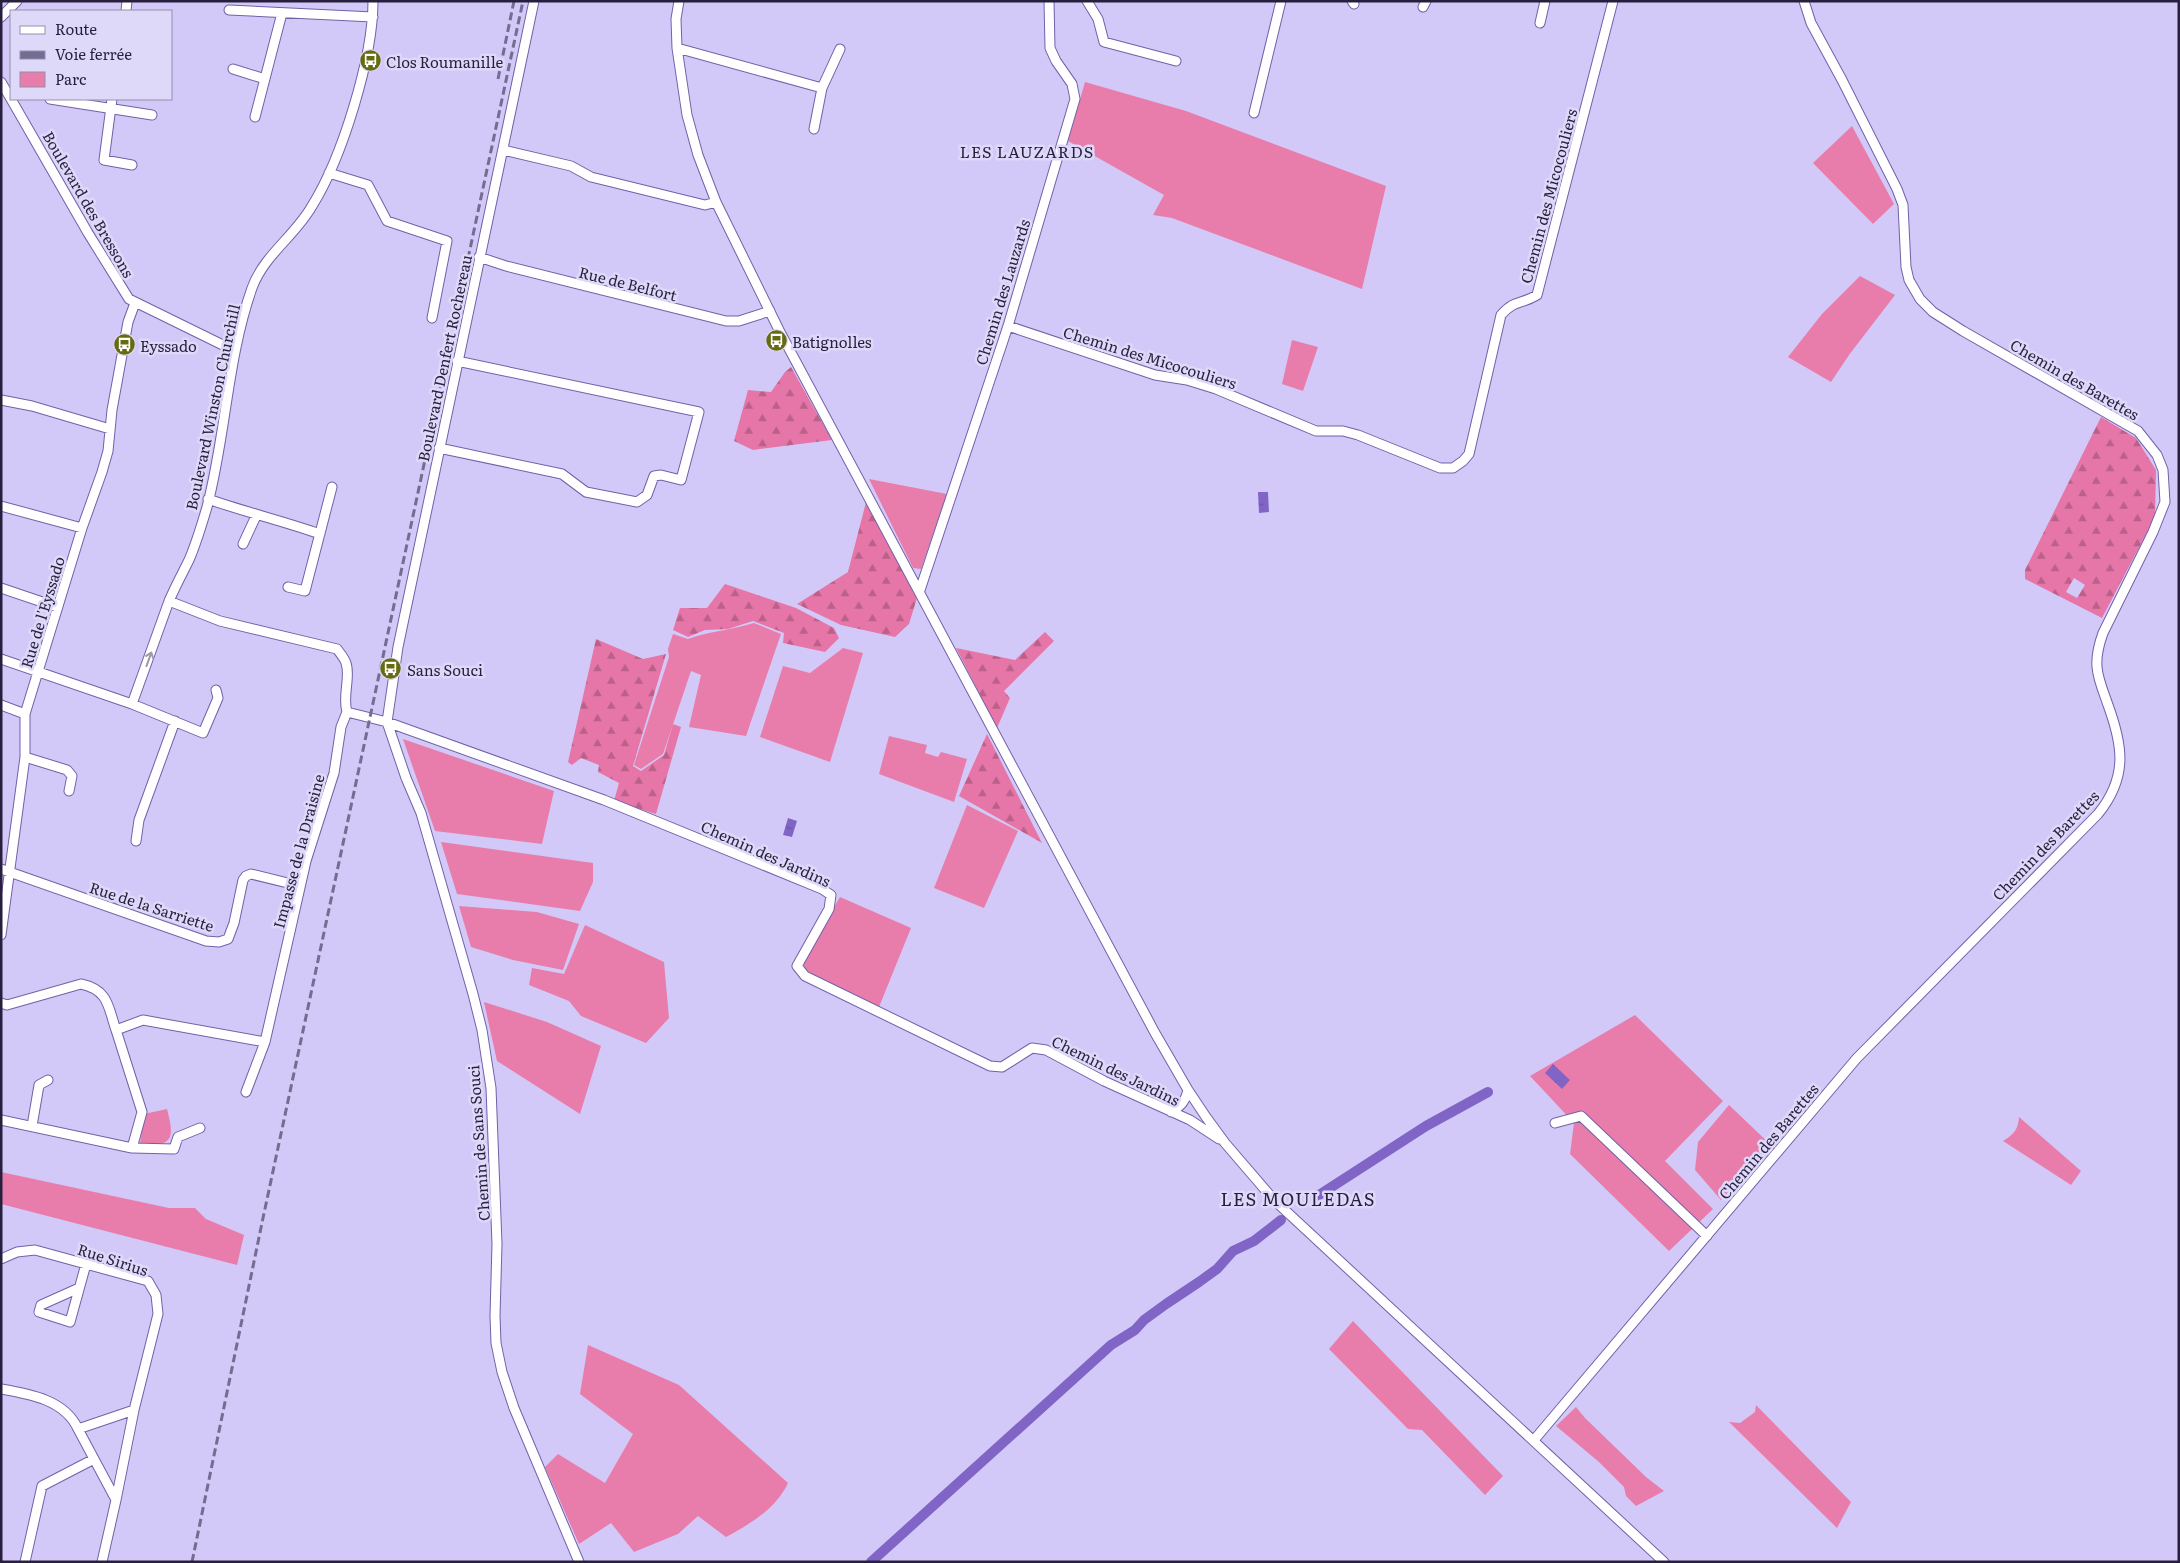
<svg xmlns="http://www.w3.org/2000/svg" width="2180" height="1563" viewBox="0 0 2180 1563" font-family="Literata,serif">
  <defs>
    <pattern id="forest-firs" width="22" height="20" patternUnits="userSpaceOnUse" patternTransform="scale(1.25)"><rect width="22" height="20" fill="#e576a7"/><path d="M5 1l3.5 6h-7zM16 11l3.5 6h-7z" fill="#ba6089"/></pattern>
    <pattern id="water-ripples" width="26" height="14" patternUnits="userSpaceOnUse" patternTransform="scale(1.25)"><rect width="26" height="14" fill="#8065c7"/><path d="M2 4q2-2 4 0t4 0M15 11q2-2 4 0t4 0" fill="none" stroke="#6953a3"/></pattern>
  </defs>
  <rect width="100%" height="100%" fill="#d3c9f8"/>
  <path fill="#e87dab" d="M1085 82 1186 111 1386 186 1362 289 1172 218 1153 215 1164 195 1068 141Z
    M1852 126 1894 204 1873 224 1813 163Z
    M1860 276 1895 295 1849 355 1831 382 1788 357 1822 314Z
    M1292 340 1318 347 1303 391 1282 384Z
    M869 479 947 494 921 569 913 568Z
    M754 623 781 634 746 736 689 727 701 675 691 671 663 754 641 769 634 765 669 657 668 649 673 634 688 639C710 631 732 630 754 623Z
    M843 648 863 653 830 762 760 737 783 666 810 673Z
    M889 736 927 745 925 753 938 757 941 752 967 759 954 802 879 774Z
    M403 739 554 791 542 844 435 831Z
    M967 805 1018 831 984 908 934 888Z
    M441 842 593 863V882L580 911 457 894Z
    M840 897 911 928 879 1007 806 971 802 960Z
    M459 906 537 912 579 924 563 970 513 960 471 947Z
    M585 925 664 962 669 1018 646 1043 581 1016 569 1001 529 985 532 968 564 974Z
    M484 1002 547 1022 601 1046 580 1114 497 1061Z
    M1635 1015 1723 1101 1665 1161 1713 1209 1669 1251 1570 1154 1574 1123 1530 1076Z
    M1729 1105 1771 1145 1721 1200 1695 1170 1698 1142Z
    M167 1109C175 1139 173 1147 140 1144L144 1114Z
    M2019 1117 2081 1171 2071 1185 2003 1141C2014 1134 2018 1130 2019 1117Z
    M1 1172 169 1208H195L206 1219 244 1235 237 1265 1 1204Z
    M1353 1321 1503 1476 1485 1495 1422 1430 1408 1429 1329 1349Z
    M588 1345 679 1385 788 1483C776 1509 750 1524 726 1537L698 1516 678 1534 634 1552 611 1523 579 1544 545 1467 558 1454 605 1483 633 1434 580 1394Z
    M1756 1405 1851 1502 1837 1528 1729 1422 1740 1423 1755 1412Z
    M1576 1407 1585 1418 1646 1477 1664 1491 1636 1506 1626 1496 1624 1487 1599 1462 1556 1426Z"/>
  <path fill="url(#forest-firs)" fill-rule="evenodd" d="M791 367 832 440 753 450 734 441 748 390 771 392 785 372Z
    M2101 417 2136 438 2156 470 2155 517 2102 618 2025 579V570ZM2074 578 2085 585 2077 598 2066 592Z
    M866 502 917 598 909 624 895 637 841 625 797 604 848 572Z
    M725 584 796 608 834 628 839 638 825 652 783 643 784 633 753 621 728 629 705 630 688 637 673 630 680 608H707Z
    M1045 632 1054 641 1004 691 1010 698 997 728 956 648 1015 660Z
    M596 639 643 659 666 654 633 766 641 771 664 755 673 724 681 727 656 814 614 801 619 783 598 772 599 765 581 758 572 765 568 762Z
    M987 734 1042 843 959 796Z"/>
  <path fill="url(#water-ripples)" d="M1258 492H1268L1269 512 1259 513Z
    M788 818 797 821 792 837 783 835Z
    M1553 1064 1570 1080 1562 1089 1545 1073Z"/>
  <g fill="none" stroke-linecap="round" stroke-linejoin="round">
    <path stroke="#8065c7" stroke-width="10" d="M1316 1197 1426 1126 1488 1092
      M871 1562 1111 1345 1135 1330 1144 1320 1166 1304 1199 1282 1217 1269 1233 1251 1254 1241 1281 1220"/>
    <defs>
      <path id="minor" d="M534 1 398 647 387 722 406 778 421 813 473 994 482 1030 491 1088 497 1244 495 1316 496 1343 502 1372 514 1408 579 1562
        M679 1 676 19 677 48 687 115 698 155 716 202 779 330 1155 1033 1188 1090 1206 1117 1225 1143 1274 1200 1664 1562
        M1087 1 1098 19 1104 42 1176 61
        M1352 1 1354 4
        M1423 7 1426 1
        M229 10 373 17
        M126 11 127 1
        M1 17 17 1
        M1540 23 1545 1
        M677 48 822 88 814 129
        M233 69 265 79
        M1 82 11 99
        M822 88 840 49
        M11 99 88 233 129 299 235 351
        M50 99 152 115
        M112 99 104 160 132 165
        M1254 113 1281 1
        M255 117 282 13
        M503 150 571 166 591 177 705 205 716 202
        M329 173 368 185 387 221 447 241 432 318
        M479 257 506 266 726 321H739L770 311
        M1008 326 1155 375 1187 380 1216 389 1316 431H1343L1358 435 1440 468H1453L1463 461 1469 454 1501 315C1515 299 1521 305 1537 295L1613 1
        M1 400 32 406 110 429
        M439 448 562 474 586 492 637 502 647 495 654 476 661 475 681 480 699 412 457 361
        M208 499C245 512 283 521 320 534
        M1 506 82 528
        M243 544 256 516
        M288 587 305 591 332 487
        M1 588 57 607
        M920 590 1008 326 1075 99 1072 84 1056 61 1050 48 1049 1
        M1 659 132 704 203 733 218 698 216 690
        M132 704 169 601
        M1 705 25 714
        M347 712 387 722 604 800 822 889 831 895 829 909 797 966 805 976 990 1066 1002 1067 1032 1048 1046 1050 1104 1081 1190 1120 1219 1139
        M347 712C342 695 351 678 346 663 345 659 340 653 337 649L220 621 169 601C175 587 182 574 189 560 196 544 202 524 207 507 226 435 227 359 252 288 264 255 295 236 312 206 342 158 373 58 373 1
        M25 757 67 770 72 776 69 791
        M136 841 139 820 175 721
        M1 869 206 941 219 942 228 939 234 923 243 880 246 876 251 874 300 886
        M1 935 25 757V714L82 528 102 472 108 451 112 410 128 322 135 303
        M1 1003 7 1005 81 984C109 990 108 1007 116 1030L143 1020 265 1042
        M246 1092 265 1042 306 861 334 773 341 727 347 712
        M1171 1112C1181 1106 1185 1102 1188 1090
        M1 1120 132 1148 142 1112 116 1030
        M1555 1123 1581 1116 1707 1236
        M32 1126 39 1085 48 1080
        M132 1148 174 1149 178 1137 200 1128
        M1 1259 17 1252 35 1250 148 1281 156 1295 158 1314 134 1410 116 1500 78 1429 134 1410
        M79 1288 41 1305 39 1312 70 1322 86 1264
        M1 1389C30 1394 65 1400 78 1429
        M1534 1440 1857 1058 2098 814C2128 777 2123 746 2108 705 2104 693 2098 680 2097 667 2096 655 2099 644 2103 633L2153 532 2165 502 2163 470 2157 455 2138 431 1963 331 1933 312 1920 299 1909 280 1906 267 1903 205 1897 189 1842 80 1811 23 1804 1
        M25 1562 42 1486 94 1459
        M102 1562 116 1500"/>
    </defs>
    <use href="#minor" stroke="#7261a7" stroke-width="11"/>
    <use href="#minor" stroke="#fff" stroke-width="9"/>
    <path stroke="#756c91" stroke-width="3" stroke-dasharray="8 4" stroke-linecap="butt" d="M498 79 514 1
      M192 1562 263 1218 523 1"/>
  </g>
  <defs><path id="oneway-shaft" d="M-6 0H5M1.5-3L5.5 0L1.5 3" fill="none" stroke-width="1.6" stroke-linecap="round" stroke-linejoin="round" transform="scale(1.25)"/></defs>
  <use stroke="#9e9aa8" href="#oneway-shaft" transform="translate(149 659) rotate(-70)"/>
  <defs>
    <symbol id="bus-disc" viewBox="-11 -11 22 22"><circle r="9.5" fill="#656b0f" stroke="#dfd9f9"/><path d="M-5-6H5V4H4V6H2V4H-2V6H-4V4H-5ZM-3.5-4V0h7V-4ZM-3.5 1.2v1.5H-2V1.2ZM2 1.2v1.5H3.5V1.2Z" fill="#fff"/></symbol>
  </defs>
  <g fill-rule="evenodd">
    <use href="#bus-disc" x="358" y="48" width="25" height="25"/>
    <use href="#bus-disc" x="764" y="328" width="25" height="25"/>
    <use href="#bus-disc" x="112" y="332" width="25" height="25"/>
    <use href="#bus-disc" x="378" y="656" width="25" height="25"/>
  </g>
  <g text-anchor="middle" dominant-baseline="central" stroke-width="5" stroke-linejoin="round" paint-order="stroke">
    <g font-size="15" fill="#271f3d" stroke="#dfd9f9" text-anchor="start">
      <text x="386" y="61">Clos Roumanille</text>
      <text x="792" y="341">Batignolles</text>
      <text x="140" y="345">Eyssado</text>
      <text x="407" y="669">Sans Souci</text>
    </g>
    <g font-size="15" fill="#271f3d" stroke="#dfd9f9">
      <text transform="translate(1548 196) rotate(-75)">Chemin des Micocouliers</text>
      <text transform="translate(89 204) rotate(60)">Boulevard des Bressons</text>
      <text transform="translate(628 283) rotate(14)">Rue de Belfort</text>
      <text transform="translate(1002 292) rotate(-73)">Chemin des Lauzards</text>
      <text transform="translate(1150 357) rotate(17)">Chemin des Micocouliers</text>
      <text transform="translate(444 358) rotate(-78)">Boulevard Denfert Rochereau</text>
      <text transform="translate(2075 379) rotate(30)">Chemin des Barettes</text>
      <text transform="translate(212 407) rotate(-78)">Boulevard Winston Churchill</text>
      <text transform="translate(42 612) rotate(-73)">Rue de l'Eyssado</text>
      <text transform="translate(2045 845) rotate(-46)">Chemin des Barettes</text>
      <text transform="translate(298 851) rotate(-75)">Impasse de la Draisine</text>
      <text transform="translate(766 853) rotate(24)">Chemin des Jardins</text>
      <text transform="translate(152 906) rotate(18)">Rue de la Sarriette</text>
      <text transform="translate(1116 1070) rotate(26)">Chemin des Jardins</text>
      <text transform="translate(1768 1141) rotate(-50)">Chemin des Barettes</text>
      <text transform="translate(478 1143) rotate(-94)">Chemin de Sans Souci</text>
      <text transform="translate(113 1259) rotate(18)">Rue Sirius</text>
    </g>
    <g font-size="16" letter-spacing="1" fill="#271f3d" stroke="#dfd9f9">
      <text x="1027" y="151">LES LAUZARDS</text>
    </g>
    <g font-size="18" letter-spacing="1" fill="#271f3d" stroke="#dfd9f9">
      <text x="1298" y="1198">LES MOULEDAS</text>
    </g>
  </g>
  <rect width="2180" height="1563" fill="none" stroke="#271f3d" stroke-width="5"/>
  <rect x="10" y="10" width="162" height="90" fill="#dfd9f9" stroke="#958fae"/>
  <rect x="20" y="26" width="25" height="8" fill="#ffffff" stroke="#958fae"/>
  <text x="55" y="35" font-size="15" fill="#271f3d">Route</text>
  <rect x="20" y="51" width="25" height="8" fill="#756c91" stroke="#958fae"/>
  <text x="55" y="60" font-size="15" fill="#271f3d">Voie ferrée</text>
  <rect x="20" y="72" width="25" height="15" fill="#e87dab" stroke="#958fae"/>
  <text x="55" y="85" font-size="15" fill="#271f3d">Parc</text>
</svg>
